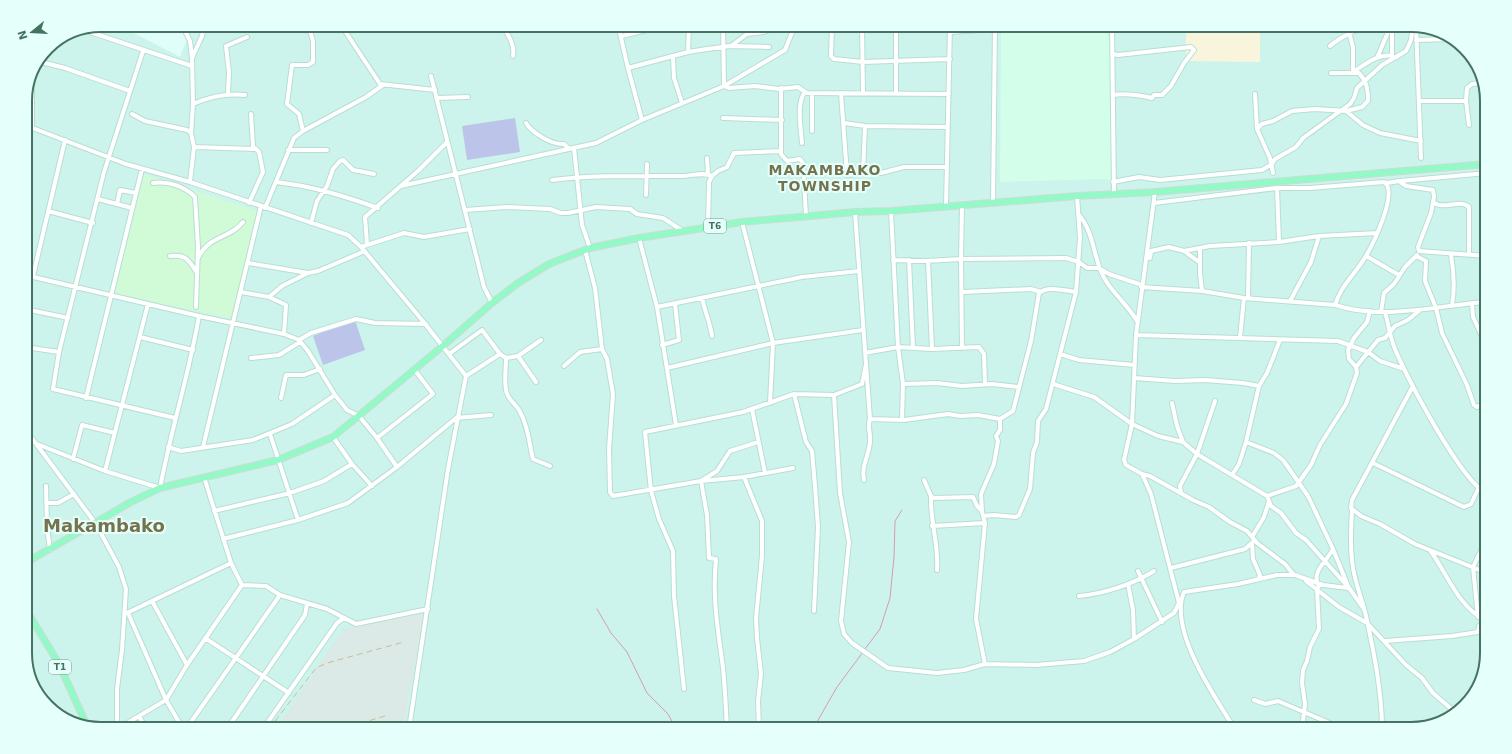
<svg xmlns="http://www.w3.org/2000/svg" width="1512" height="754" viewBox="0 0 1512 754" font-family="'DejaVu Sans',sans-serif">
  <rect width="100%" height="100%" fill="#dffdf9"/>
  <path fill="#cdf4ec" d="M101 25H124V28L180 57 193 25H1411L1444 33 1474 59 1487 96V653L1479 686 1453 716 1411 729H101L68 721 38 695 25 658V96L47 47 72 31Z"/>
  <path fill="#d2feea" d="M1018 25H1106L1113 63V182L1105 179 1000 182 1001 29Z"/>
  <path fill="#dbeae6" d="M425 611 403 729H276L343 629Z"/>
  <path fill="#f9f5dc" d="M1186 25H1260V62L1186 61Z"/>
  <path fill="#d1fbd7" d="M144 174 259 212 233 319 119 294 115 290Z"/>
  <path fill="#bdc4ea" d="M515 118 520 152 467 160 462 126Z
    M355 320 365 350 323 365 313 336Z"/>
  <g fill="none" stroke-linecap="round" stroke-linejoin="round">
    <path stroke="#d899bf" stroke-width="1" d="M597 609 611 633 627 652 647 693 668 714 676 729
      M865 649 880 629 890 598 894 557 895 521 902 510
      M813 729 837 687 863 652"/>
    <defs>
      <path id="minor" d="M182 25 190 41 192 58
        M297 25 298 29 310 31 313 41V62L308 65H292L287 104 299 114 303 131
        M341 25 380 84 435 90
        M502 25C508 35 515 44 513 56
        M618 25 628 68 642 120
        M723 25 724 86
        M832 25 831 56 834 59 863 62 950 59
        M862 25 863 93
        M896 25V93
        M1112 25 1114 194
        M1347 25 1353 47V72C1366 64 1381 51 1397 57
        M1392 25V57
        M456 26 465 25
        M1416 26 1421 158
        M81 29 192 66
        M950 32 979 30 1003 25
        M622 36 659 27
        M1416 40 1452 39
        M731 46 747 34 764 32 780 25
        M1330 46C1341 36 1353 33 1364 25
        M143 51 104 172 59 352 53 389 175 418
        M688 52 689 25
        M1113 54 1118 55 1191 47 1194 50 1184 63 1171 86 1162 95H1154L1152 98C1139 95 1127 93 1113 95
        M673 57 674 78 682 103
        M1377 58 1391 25
        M41 62 65 68 130 91
        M628 68 688 52 707 49 730 46 769 47
        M431 76 484 287 492 303
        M32 82V127
        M724 86 729 88 755 86 779 89 798 87 807 93 949 94
        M781 88V154L787 161 800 159 803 163 806 216
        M228 93 229 72 226 46 247 37
        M841 93 847 175 863 173
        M1255 94 1257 129 1270 158 1273 173
        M437 98 468 97
        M1419 101H1466L1467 88 1472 84 1482 83
        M1466 101 1469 125
        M193 104C211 96 226 93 245 95
        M1346 111 1363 125 1380 133 1421 141
        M132 114 145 121 187 130 191 133
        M723 118 782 120
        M526 123C532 133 552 145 564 144L569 149
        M844 123 865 126
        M25 125 126 164 190 182 348 235 361 247 422 320 466 376 448 469 409 729
        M1257 129 1262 124 1273 121 1292 111 1315 109 1346 111 1362 107 1368 101C1368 89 1367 82 1359 73H1331
        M812 131V93
        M802 143C801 130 796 102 805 92
        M194 147 255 149
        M574 148 582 225 590 248
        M288 150H327
        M707 158 708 174
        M947 167H904L881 173H863L865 126 948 127
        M552 180C594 175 636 176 679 176 688 177 703 171 712 176
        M1400 181 1487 173
        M190 182 194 147 191 133 193 104 192 58 202 36 204 25
        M276 182C312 186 344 196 378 208
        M1113 182 1139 177 1160 180 1262 170 1272 164 1275 159 1296 147 1303 138 1350 104 1354 98 1357 88 1382 65 1406 51 1411 40 1413 25
        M153 183C168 181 184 186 195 197L198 247 196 307
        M1387 183 1399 181 1406 186 1433 190 1434 197 1431 213 1418 247 1419 251 1487 256
        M401 186 596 143 642 120 724 86 785 50 795 25
        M1277 188 1279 242
        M646 195 647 164
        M98 199 132 208
        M1433 202C1444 211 1460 198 1469 207V255
        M249 203 263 172 259 152 253 146 251 114
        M993 203 995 25
        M1154 203 1277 188H1310L1384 182C1399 191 1373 244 1366 256 1356 273 1341 285 1335 305
        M117 204 120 190 136 193
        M946 207 950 25
        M962 207 961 259 962 348
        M265 208 294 138 303 131 366 97 383 85
        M465 210 507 207 550 209 561 213H568L596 207 630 209 637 214 663 218 683 231
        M48 211 93 223
        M891 211 898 347 903 384 902 419
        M855 212 870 419
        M1079 215C1092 230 1093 250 1100 269 1107 289 1126 302 1137 321
        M742 222 773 343 770 403
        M311 223 317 201 327 186 333 169 340 161 343 160 353 170 374 174
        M708 228 709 182 712 176 718 171 727 167 734 153 781 151
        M639 238 657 307 676 425
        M367 244 365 217 419 170 447 142
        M361 247 404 233 424 237 470 229
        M1200 248V273L1202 291
        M1184 251 1199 262
        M1451 255C1454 272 1455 288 1452 305
        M170 256C186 254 189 260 197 273
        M1366 256 1399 275
        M1416 256 1426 261 1425 281 1436 308 1442 333 1467 385 1474 405 1477 407 1487 402
        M198 258C209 235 230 239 243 222
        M1146 258H1150L1151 251 1169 247 1184 251 1210 246 1279 242 1319 236 1377 233
        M893 260 926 261 961 259 1066 258 1079 262 1087 268H1099L1109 274 1139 284
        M909 260 913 348
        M928 261 932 349
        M248 263 308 273 318 271 365 251
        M25 275 199 316 284 334 299 340 308 351 335 395 347 410 359 416 377 438 397 467
        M33 276 65 140
        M1141 287 1202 291 1244 298 1335 305C1384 321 1438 305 1487 302
        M241 292 269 297 282 286 308 273
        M962 292 1031 289 1041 292
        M269 297 286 305 284 334
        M702 298C705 312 710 322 712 336
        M1248 298 1249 243
        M1290 301 1311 262 1319 236
        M1472 303 1473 317 1487 347
        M657 307 802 277 859 271
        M25 309 68 318
        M1381 312 1384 293 1394 284 1405 267 1417 255
        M1385 312C1388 323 1390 334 1393 344 1404 374 1461 481 1487 494
        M1136 335 1338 341 1368 352 1380 361 1404 369
        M140 337 193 350
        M1240 337 1244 298
        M299 340 311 333 356 319 375 323 426 324
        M662 345 679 340 675 304
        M25 347 59 352
        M602 349 607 359 613 394 609 449 610 492 613 496 701 481 744 477 793 468
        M865 353 898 347 932 349 979 347 984 354 985 384
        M449 354 482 330 500 354 506 358 518 356 541 340
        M1060 354 1079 360 1134 365
        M518 356 536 382
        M251 358 279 355 300 342
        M506 358C506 368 504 380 506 390 507 399 515 403 519 410 528 425 529 443 533 459L550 466
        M564 366 580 352 602 349 595 288 585 250
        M1356 367 1378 340 1385 338 1395 326 1408 320 1420 310
        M667 368 773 343 863 330
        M466 376 500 354
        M1134 378 1175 381 1205 380 1243 383 1259 386
        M903 384 937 383 962 386 992 384 1019 387
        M1053 384 1094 397 1132 424 1158 436 1183 442 1197 454 1267 496 1271 506 1281 513 1296 533 1306 540 1349 588 1364 609
        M1413 386 1352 500 1351 508 1361 516 1380 524 1415 544 1487 573
        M794 394 806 442 812 451 815 486 818 527 814 611
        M834 395 840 493 849 542 841 621 844 634 852 643 888 668 937 673 964 670 985 664 1036 665 1084 661 1110 652 1134 639 1174 613 1179 603 1151 494 1142 474 1126 465 1124 460 1132 424 1136 335 1155 192
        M86 398 142 169
        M281 398 286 375H304L320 369
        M1172 403 1177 426 1183 442
        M752 409 765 473
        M25 429 96 524 119 567 126 589 122 650 117 689V729
        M270 434 298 520
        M333 437 352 464 372 486
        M377 438 433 394 414 369
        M1246 442 1274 453 1283 460 1308 496 1333 549C1328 560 1310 572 1319 586L1317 589 1319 629 1310 647 1307 661 1303 670 1302 683 1305 704 1302 729
        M37 444 105 471 160 488C171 430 189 374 199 316
        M168 447 181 451 253 440 292 424 335 395
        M203 447 261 206
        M73 459 82 425 115 433
        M1373 463 1464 507 1471 504 1478 489
        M105 471 148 304
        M1142 474 1150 476 1193 500 1209 507 1230 522 1247 531 1257 543 1285 564 1294 575
        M1232 475 1239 464 1246 442 1259 386 1267 373 1280 340
        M204 477 231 563 242 585
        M744 477 762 521V556L756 618 757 638 761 674 758 701 759 729
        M864 480C861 465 869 456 870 442 871 433 867 427 870 419L904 420 948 414 960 416 978 415 1000 419
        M924 480 931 496 934 498 973 497 977 506 982 511
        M46 486 47 526 50 550
        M1181 493 1180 486 1197 454 1215 401
        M931 496C930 521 939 545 937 570
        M1267 496 1296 486 1299 482 1311 465 1320 445 1346 404 1357 373 1356 367 1349 359 1348 350 1354 338 1367 322 1370 311
        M46 503H58L74 494
        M1352 510C1351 527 1350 543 1352 560 1353 579 1362 598 1366 616 1374 653 1382 692 1382 729
        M214 511 290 493 324 481 352 464
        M983 516 994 515 1016 517 1019 515 1030 489 1033 453 1037 442 1038 421 1046 409 1076 292 1080 238 1077 196
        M932 526 985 523
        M1252 537 1264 517 1269 501
        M223 539 298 520 348 503 397 467 456 418 491 415
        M1252 544 1253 559 1260 575 1259 578
        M1333 549 1348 586
        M1430 550C1445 571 1456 600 1477 615
        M1171 568 1245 549 1255 540
        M1138 571 1162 622
        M1306 581 1339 607 1367 623 1406 665 1422 678 1433 693 1456 713
        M1128 584 1133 610 1134 639
        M242 585 266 586 280 595 327 609 356 624 428 609
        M1079 596C1103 594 1134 584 1154 571
        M152 601 187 665
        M127 613 231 563
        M128 613 166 700 183 729
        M1478 617 1473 567 1487 538
        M205 638 289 693
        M1385 641 1452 636 1478 632 1479 626 1483 624 1487 628
        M985 664 976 619 985 523 982 512 981 494 994 464 998 441 996 436 1000 430V419L1013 411 1031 341 1039 293C1047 285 1066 291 1076 292
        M1482 673 1486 659
        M684 689 674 596 673 551 659 519 651 491 645 432 743 412 794 394 834 395 862 384 866 364
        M1254 700 1265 704 1278 701 1332 724 1350 729
        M139 716 146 729
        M117 729 166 700 187 665 242 585
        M186 729 280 595
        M227 729 305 615 307 604
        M263 729 337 623 344 618
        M727 729C726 709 725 688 723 668 718 629 712 599 716 559L709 558 707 515 701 481 717 471 730 451 755 443
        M1235 729C1215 698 1168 629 1184 592L1238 584 1277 575H1295L1323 585 1348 588"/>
      <path id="highway" d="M25 563 131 502 160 488 278 460 333 437 444 345 492 303 518 283 549 264 590 248 639 238 742 222 855 212 891 211 1077 196 1155 192 1487 164
        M25 608 59 664 87 726"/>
    </defs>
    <use href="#minor" stroke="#b8ded3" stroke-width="6"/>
    <use href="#highway" stroke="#cfdbd6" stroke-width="8"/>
    <use href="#minor" stroke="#fff" stroke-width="4"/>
    <use href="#highway" stroke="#93fac7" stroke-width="6"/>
    <path stroke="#c5bd9e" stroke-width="1" stroke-dasharray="6 4" stroke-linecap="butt" d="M269 729 316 668 327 663 404 642
      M341 729 385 716"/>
  </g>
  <g text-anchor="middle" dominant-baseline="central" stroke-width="4" stroke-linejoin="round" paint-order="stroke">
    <g fill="#e5fffb" stroke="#769d8f" stroke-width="1">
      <rect x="704" y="219" width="22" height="14" rx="3"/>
      <rect x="49" y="660" width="22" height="14" rx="3"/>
    </g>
    <g font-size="9" font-weight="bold" fill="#467361">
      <text x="715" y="226">T6</text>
      <text x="60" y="667">T1</text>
    </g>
    <g font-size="14" font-weight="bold" letter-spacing="1" fill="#76724d" stroke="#e5fffb">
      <text x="825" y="170">MAKAMBAKO<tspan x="825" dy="16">TOWNSHIP</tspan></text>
    </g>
    <g font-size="18" font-weight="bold" fill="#76724d" stroke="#e5fffb">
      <text x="104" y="525">Makambako</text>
    </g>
  </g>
  <path d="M0 0H1512V754H0ZM101 32H1411A69 69 0 0 1 1480 101V653A69 69 0 0 1 1411 722H101A69 69 0 0 1 32 653V101A69 69 0 0 1 101 32Z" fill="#e5fffb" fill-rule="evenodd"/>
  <path fill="none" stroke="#467361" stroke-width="2" d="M101 32H1411A69 69 0 0 1 1480 101V653A69 69 0 0 1 1411 722H101A69 69 0 0 1 32 653V101A69 69 0 0 1 101 32Z"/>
  <g transform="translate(32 32) rotate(252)" stroke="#e5fffb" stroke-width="3" paint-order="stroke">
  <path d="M0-3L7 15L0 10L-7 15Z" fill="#467361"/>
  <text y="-6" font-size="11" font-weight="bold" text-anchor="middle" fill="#467361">N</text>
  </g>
</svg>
